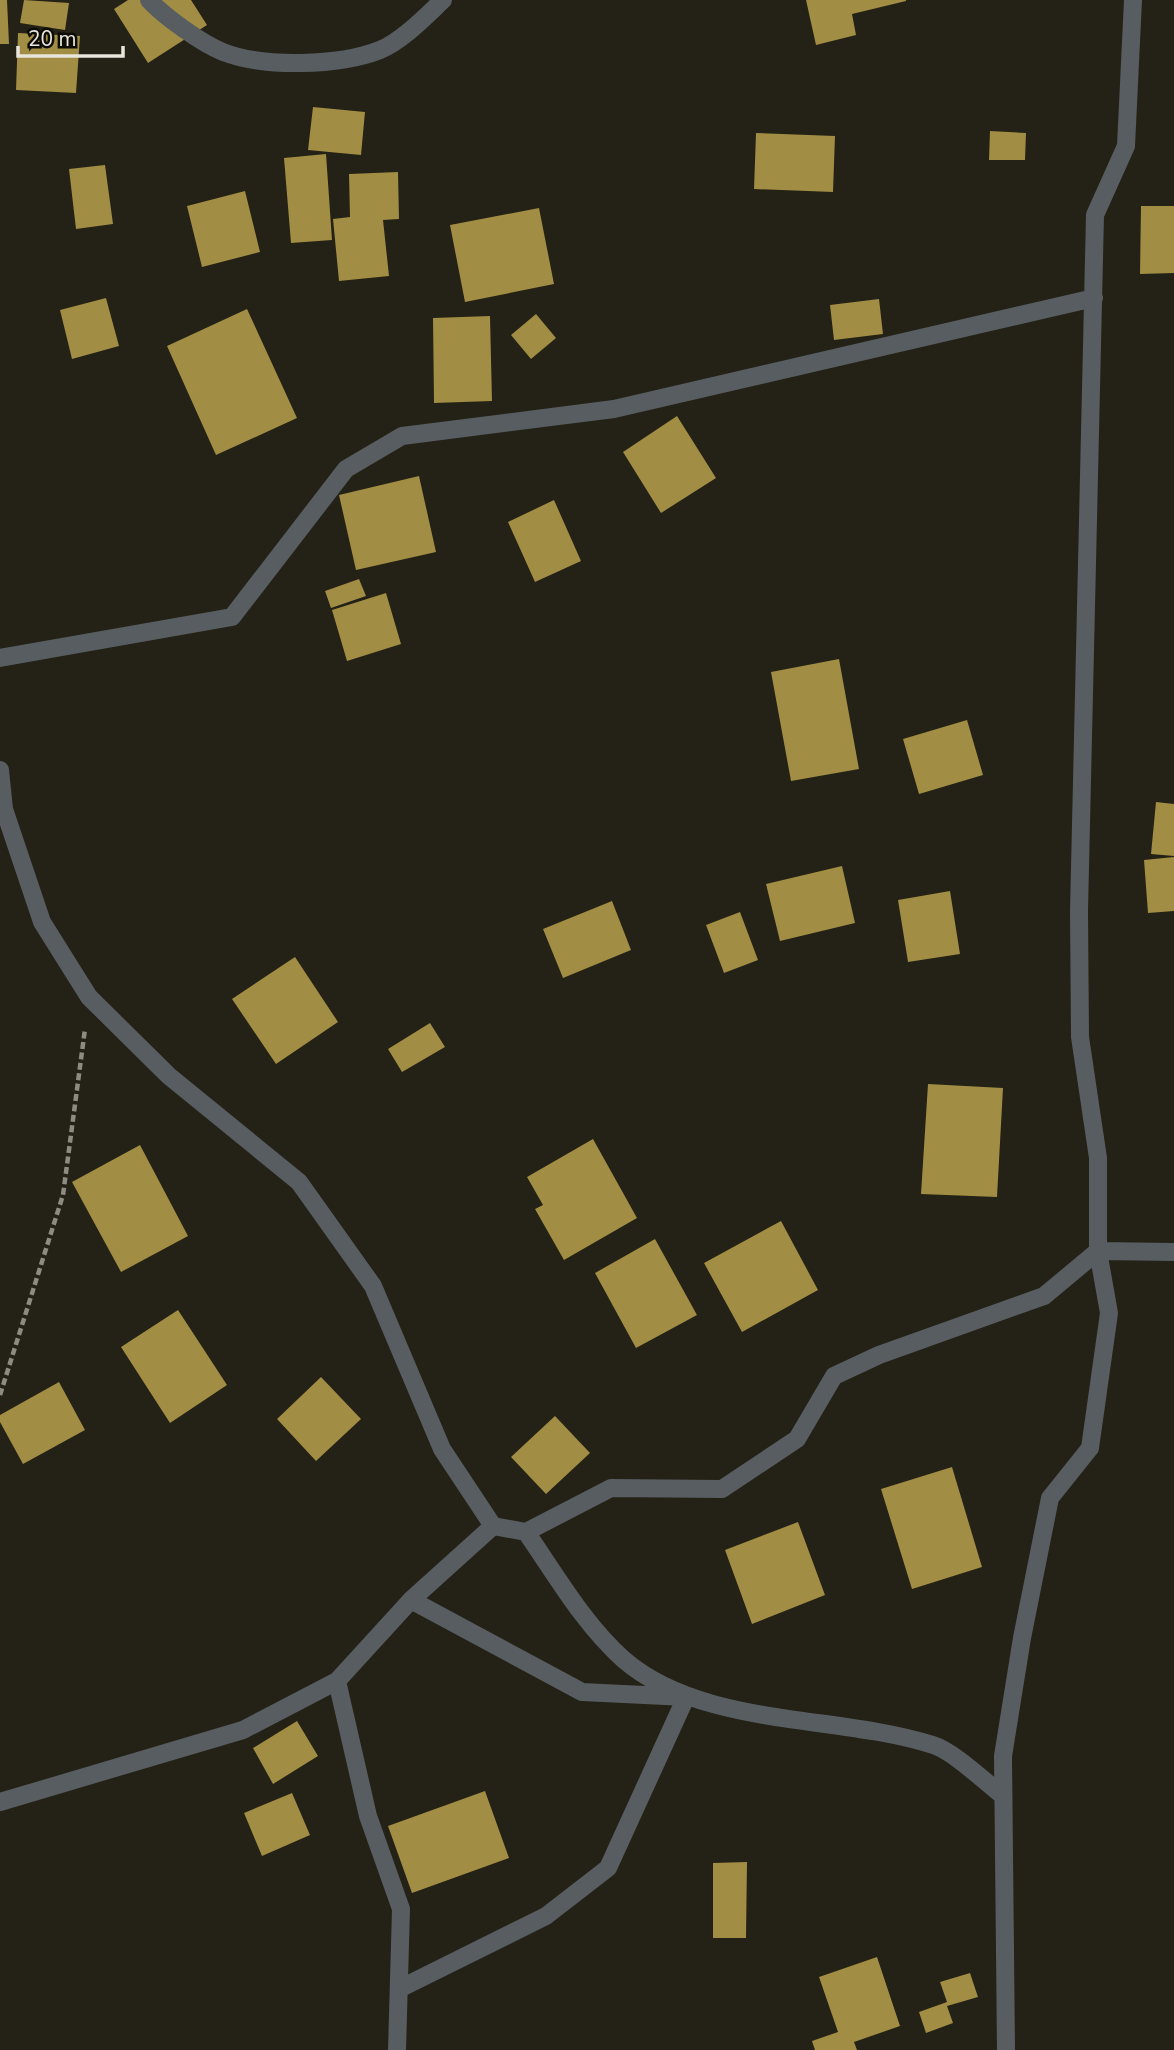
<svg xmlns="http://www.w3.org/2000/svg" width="1174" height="2050" viewBox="0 0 1174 2050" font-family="'Nunito Sans',sans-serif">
  <rect width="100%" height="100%" fill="#242116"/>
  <path fill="#a18d43" d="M0 0H7L9 44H0Z
    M24 0 69 3 65 30 20 23Z
    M128 0H191L207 25 148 63 114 9Z
    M806 0H906V1L852 14 856 35 816 45Z
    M18 33 80 36 76 93 16 90Z
    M313 107 365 112 361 155 308 150Z
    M990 131 1026 133 1025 160H989Z
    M756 133 835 136 833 192 754 189Z
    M326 154 332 240 291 243 284 158Z
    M105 165 113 224 76 229 69 169Z
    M398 172 399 219 383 220 389 276 339 281 333 219 350 217 349 174Z
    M245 191 260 252 202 267 187 206Z
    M1141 206H1174V273L1140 274Z
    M539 208 554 284 465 302 450 225Z
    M106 298 119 346 72 359 60 310Z
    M879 299 883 334 834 340 830 305Z
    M247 309 297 418 216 455 167 346Z
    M536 314 556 338 531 359 511 335Z
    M490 316 492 401 434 403 433 318Z
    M677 416 716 478 661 513 623 452Z
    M419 476 436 552 356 570 339 495Z
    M554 500 581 561 535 582 508 522Z
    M359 579 366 596 331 608 325 591Z
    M386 593 401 644 347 661 332 610Z
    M839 659 859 769 791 781 771 672Z
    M967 720 983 775 919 794 903 739Z
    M1156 802 1174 804V856L1151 854Z
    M1174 857V911L1148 913 1144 860Z
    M842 866 855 923 780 941 766 884Z
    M950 891 960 954 908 962 898 900Z
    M612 901 631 950 563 978 543 929Z
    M740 912 758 960 724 973 706 925Z
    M295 957 338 1022 276 1064 232 999Z
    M430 1023 445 1047 402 1072 388 1049Z
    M928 1084 1003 1088 997 1197 921 1194Z
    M593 1139 637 1218 564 1260 535 1209 543 1205 527 1177Z
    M140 1145 188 1236 121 1272 72 1182Z
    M781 1221 818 1290 742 1332 704 1263Z
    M655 1239 697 1315 636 1348 595 1273Z
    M178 1310 227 1385 170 1423 121 1347Z
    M321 1377 361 1419 316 1461 277 1419Z
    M59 1382 85 1430 23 1464 0 1422V1415Z
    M555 1416 590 1453 546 1494 511 1457Z
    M952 1467 982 1567 912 1589 881 1489Z
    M798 1522 825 1595 752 1624 725 1550Z
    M297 1721 318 1756 273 1784 253 1748Z
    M485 1791 509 1858 412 1893 388 1826Z
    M292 1793 310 1835 262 1856 244 1813Z
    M747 1862 746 1938H713V1863Z
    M877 1957 900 2026 854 2042 857 2050H815L812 2041 838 2032 819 1977Z
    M970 1973 978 1997 947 2006 953 2023 926 2033 919 2012 947 2002 940 1982Z"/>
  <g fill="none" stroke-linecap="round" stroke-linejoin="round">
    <path stroke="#8e8c82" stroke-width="4.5" stroke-dasharray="7 3.5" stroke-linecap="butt" d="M0 1395 63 1195 85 1029"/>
    <path stroke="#575d60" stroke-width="18" d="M149 0C165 17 201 43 223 52 264 68 339 66 380 50 402 41 426 16 443 0
      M0 658 232 617 346 469 402 436 614 409 1094 298
      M0 770 4 809 42 922 89 997 169 1076 299 1182 373 1286 442 1449 493 1526 526 1532C556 1575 583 1623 623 1659 702 1728 836 1714 933 1745 953 1751 984 1781 1002 1795
      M526 1532 611 1488 722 1489 797 1439 834 1376 879 1355 1044 1296 1098 1251 1174 1252
      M0 1802 243 1730 337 1681
      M399 1989 546 1916 608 1868 686 1697 582 1692 411 1600
      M397 2050 401 1909 368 1816 337 1681 411 1600 493 1526
      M1006 2050 1003 1756 1022 1638 1050 1498 1090 1448 1109 1313 1098 1251V1158L1080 1037 1079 911 1095 215 1126 146 1133 0"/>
  </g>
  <path d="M18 46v10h105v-10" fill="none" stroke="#e7e5dd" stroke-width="3.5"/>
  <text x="28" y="46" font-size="21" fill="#e7e5dd" stroke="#0c0b06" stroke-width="5" paint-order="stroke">20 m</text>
</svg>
